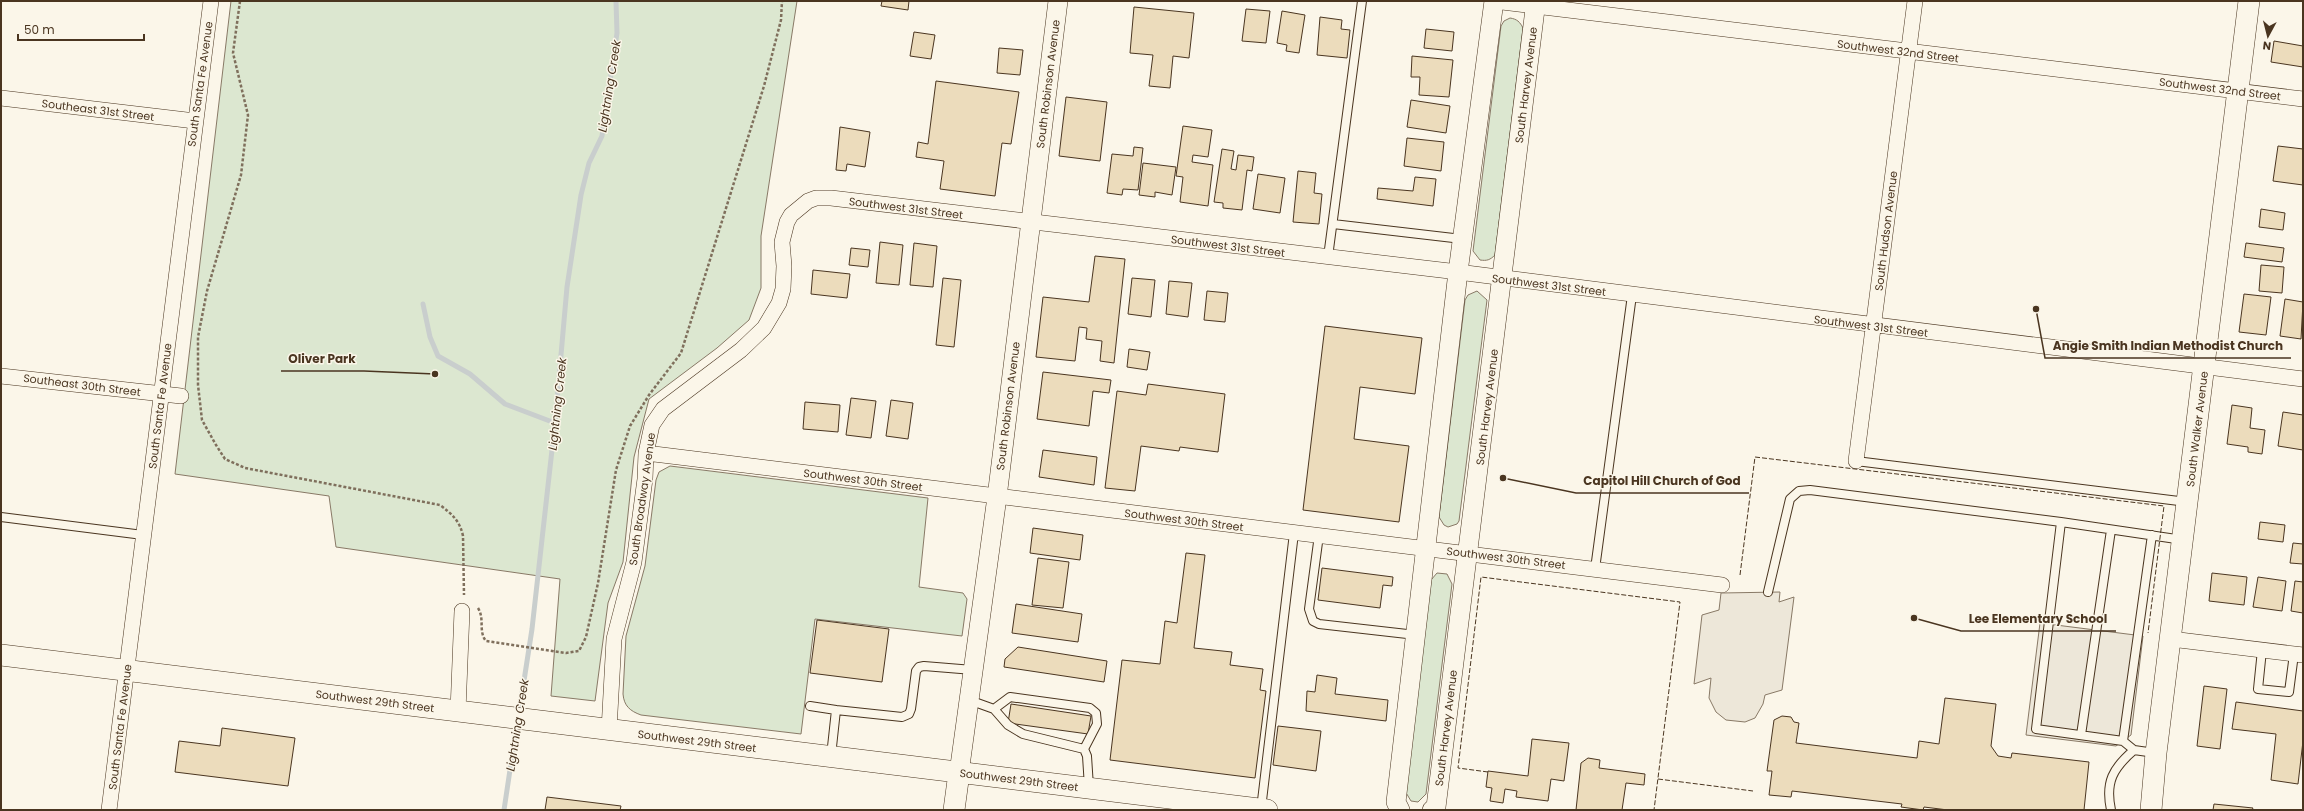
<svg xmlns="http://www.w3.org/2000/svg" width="2304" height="811" viewBox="0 0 2304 811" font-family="Poppins,sans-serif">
  <rect width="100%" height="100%" fill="#fbf6e9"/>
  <path fill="#dce7d0" stroke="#887966" d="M231 1H797L761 236V288L749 320 717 348 649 399 634 457 623 562 608 603 595 701 551 696 560 579 336 547 329 496 175 474Z
    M1510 18C1517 19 1520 22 1523 28L1495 255C1490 260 1487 261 1480 260L1473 251 1501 26 1504 21Z
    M1477 291 1487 300 1459 521 1457 524 1448 527 1444 525 1439 517 1465 300 1468 295Z
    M670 466 928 498 919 587 963 593 967 599 962 636 815 619 801 734 641 715C630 711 624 706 623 694L626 636 645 566 656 480 659 472Z
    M1437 573 1447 574 1452 584 1426 794 1418 802 1411 801 1405 791 1431 580Z"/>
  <path fill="#ede7d9" stroke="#887966" d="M1780 592 1779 602 1794 597 1782 690 1765 695 1763 704 1755 718 1745 722 1726 720 1716 712 1709 698 1711 678 1694 684 1702 615 1719 610 1721 593Z
    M2040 623 2143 636 2131 735 2116 746 2026 735Z"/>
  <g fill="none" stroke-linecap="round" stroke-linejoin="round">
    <path stroke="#c9cecd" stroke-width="5" d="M423 304 430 337 438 356 470 374 505 404 555 423
      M519 713 532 629 555 423 567 287 581 195 589 163 602 136 617 33 616 1
      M504 810 517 723"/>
  </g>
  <path fill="#ecdcbc" stroke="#4a3520" d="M882 1H909L908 10 881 6Z
    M1134 7 1194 13 1189 58 1173 56 1170 88 1149 86 1153 55 1130 53Z
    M1246 9 1270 11 1266 43 1242 41Z
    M1282 11 1305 15 1299 53 1286 51 1287 45 1277 43Z
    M1320 17 1342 20 1341 29 1350 30 1347 58 1317 55Z
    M1426 29 1454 32 1452 51 1424 48Z
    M914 32 935 35 931 59 910 56Z
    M2274 41 2303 46V67L2271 62Z
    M999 48 1023 50 1020 75 997 73Z
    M1412 56 1453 60 1449 97 1419 95 1420 77H1411Z
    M936 81 1019 92 1011 144 1002 143 995 196 940 189 944 161 916 157 918 142 928 144Z
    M1066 97 1107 102 1100 161 1059 156Z
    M1411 100 1450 106 1446 133 1407 127Z
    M1183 126 1212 130 1208 157 1193 155 1192 162 1213 165 1208 206 1180 202 1183 177 1176 176Z
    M840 127 870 132 865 167 847 164 846 171 836 170Z
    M1407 138 1444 142 1441 171 1404 166Z
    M2278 146 2303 149V185L2273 181Z
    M1134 147 1143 148 1138 190 1123 189 1122 195 1107 193 1112 154 1133 156Z
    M1222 149 1234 151 1231 169 1236 170 1238 155 1254 157 1252 171 1247 170 1242 210 1223 208V203L1214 202Z
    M1143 163 1176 167 1172 195 1155 192V197L1139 195Z
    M1298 171 1316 173 1314 193 1322 194 1319 224 1293 222Z
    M1258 174 1285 178 1280 213 1253 209Z
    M1415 177 1436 179 1433 206 1377 199 1378 188 1413 191Z
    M2261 209 2285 213 2283 230 2259 227Z
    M880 242 903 245 899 285 876 283Z
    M914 243 937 246 933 287 910 285Z
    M2246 243 2284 248 2282 262 2244 257Z
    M851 248 870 250 868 267 849 265Z
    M1095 256 1125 259 1114 363 1100 361 1102 341 1086 339 1087 328 1079 327 1075 361 1036 357 1043 297 1089 302Z
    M2261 265 2284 267 2282 293 2259 291Z
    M813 270 850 274 847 298 811 294Z
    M943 278 961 280 954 347 936 345Z
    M1132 278 1155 280 1151 317 1128 314Z
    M1169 281 1192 283 1188 317 1166 314Z
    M1207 291 1228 293 1225 322 1204 320Z
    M2244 294 2271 297 2266 335 2239 332Z
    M2285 299 2303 302 2301 339 2280 336Z
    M1325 326 1422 338 1415 394 1360 387 1354 439 1409 446 1399 522 1303 510Z
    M1129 349 1150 352 1147 370 1127 367Z
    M1043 372 1111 380 1109 393 1093 391 1089 426 1037 419Z
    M1148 384 1225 394 1218 452 1180 447 1179 451 1141 446 1135 491 1105 488 1117 391 1146 395Z
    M851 398 876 401 871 438 846 435Z
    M891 400 913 403 908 439 886 436Z
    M805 402 840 405 838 432 803 429Z
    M2232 405 2252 408 2250 428 2265 430 2262 454 2248 452V447L2227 444Z
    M2283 412 2303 415V450L2278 446Z
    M1043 450 1097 457 1094 485 1039 477Z
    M2260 522 2285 525 2283 542 2258 539Z
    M1033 528 1083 535 1080 560 1030 553Z
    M2293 543 2303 544V564L2290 563Z
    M1186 553 1205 555 1194 648 1232 652 1230 665 1263 669 1260 690 1266 691 1255 778 1110 760 1122 660 1160 664 1165 621 1177 623Z
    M1038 558 1069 562 1063 608 1032 605Z
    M1322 568 1393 577 1392 586 1383 585 1380 608 1318 600Z
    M2212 573 2247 577 2244 605 2209 601Z
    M2258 577 2286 581 2282 611 2253 607Z
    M2295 581 2303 582V613L2291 611Z
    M1016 604 1082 614 1078 642 1012 633Z
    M817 620 889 629 882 682 810 673Z
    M1018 647 1107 661 1104 682 1004 667 1005 659Z
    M1317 675 1337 678 1335 694 1388 700 1386 721 1306 711 1307 691 1315 692Z
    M2204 686 2227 689 2220 749 2197 746Z
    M1945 698 1996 704 1991 746 1998 756 2011 758 2012 753 2089 762 2084 810H1948L1924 807 1923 810 1901 807 1902 804 1792 791 1791 797 1769 795 1772 771H1767L1774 720 1782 716 1791 717 1794 722 1799 723 1796 743 1917 758 1919 741 1939 744Z
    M2236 702 2303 711V741L2298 784 2271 780 2276 734 2232 729Z
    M1011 704 1091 716 1088 734 1008 723Z
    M1278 726 1321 731 1316 771 1273 765Z
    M222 728 295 738 288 786 175 772 179 741 220 746Z
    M1532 739 1569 743 1564 781 1551 779 1548 801 1516 797 1517 791 1505 789 1503 803 1490 801 1492 788 1486 787 1488 771 1528 776Z
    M1588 758 1600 760 1599 768 1645 774 1644 785 1626 783 1622 810H1576L1581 763Z
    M547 797 621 806 620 810H545Z
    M2214 804 2253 808 2252 810H2213Z"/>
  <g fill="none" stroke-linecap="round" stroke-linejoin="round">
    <defs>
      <path id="service" d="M1333 224 1462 239
        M1328 257 1362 1
        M1856 461 2187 502
        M1 517 143 535
        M2061 522 2036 729 2123 741 2134 750 2155 753
        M1319 535 1309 609 1313 621 1319 624 1416 635
        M1595 569 1632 295
        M1768 592 1790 499 1799 491 1810 490 2061 522 2183 540
        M2262 650 2258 689 2289 692 2294 654
        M969 700 994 709 1008 725 1023 734 1084 749 1087 756 1089 787
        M810 706 836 710
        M994 709 1010 697 1090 708 1096 713 1097 724 1084 749
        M2081 735 2111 530
        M2123 741 2152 535
        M831 756 836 710 902 717 909 714 911 709 916 671 919 667 924 666 973 670
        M1261 809 1294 533
        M2111 810C2105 782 2113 768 2134 750"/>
      <path id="minor" d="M1494 1 2303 99
        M1 98 195 121
        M1 376 181 396
        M646 453 1722 585
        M1856 461 1915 1
        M2171 639 2303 655
        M458 711 462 611
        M609 730 614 639 634 562 645 479 646 453 652 425 663 409 741 350 764 328 779 303 783 289 784 266 782 242 787 222 791 215 808 201 816 198H831L1458 272 2303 379
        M109 810 211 1"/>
      <path id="tertiary" d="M959 773 997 497 1058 1
        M1400 810 1396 802 1458 272 1494 1
        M1432 810 1436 807 1536 1"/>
      <path id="secondary" d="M1 655 1267 810
        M954 810 959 773
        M2151 810 2156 753 2249 1"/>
    </defs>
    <use href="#service" stroke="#4a3520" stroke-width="10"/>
    <use href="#minor" stroke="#4a3520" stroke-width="16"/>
    <use href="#tertiary" stroke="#4a3520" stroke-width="20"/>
    <use href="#secondary" stroke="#4a3520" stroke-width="22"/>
    <path stroke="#7f6f5c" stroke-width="2.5" stroke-dasharray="3 2" stroke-linecap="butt" d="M240 1 233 53 248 115 241 175 207 291 198 337V385L202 420 216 445 225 459 245 468 440 505C452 514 460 521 463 536L464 595
      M478 608C485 619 478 631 486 641L566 653 579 651 586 637 598 583 616 470 630 426 649 395 681 353 764 86 781 20 782 1"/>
    <use href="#service" stroke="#fbf6e9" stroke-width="8"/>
    <use href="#minor" stroke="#fbf6e9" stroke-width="15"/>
    <use href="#tertiary" stroke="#fbf6e9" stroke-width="19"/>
    <use href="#secondary" stroke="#fbf6e9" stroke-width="21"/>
    <path stroke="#4a3520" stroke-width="1" stroke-dasharray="5 2" stroke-linecap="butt" d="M1740 575 1755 457 2164 506 2148 633
      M1488 772 1458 768 1481 577 1680 602 1654 810
      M1658 779 1753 791"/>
  </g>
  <g text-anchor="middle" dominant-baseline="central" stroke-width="3" stroke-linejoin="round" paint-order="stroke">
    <g font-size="11" fill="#4a3520" stroke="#fbf6e9">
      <text transform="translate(1898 51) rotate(7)">Southwest 32nd Street</text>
      <text transform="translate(200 84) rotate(-82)">South Santa Fe Avenue</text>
      <text transform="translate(1048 84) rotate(-83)">South Robinson Avenue</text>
      <text transform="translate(1526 85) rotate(-83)">South Harvey Avenue</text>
      <text transform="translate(2220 89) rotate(7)">Southwest 32nd Street</text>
      <text transform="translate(98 110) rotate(7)">Southeast 31st Street</text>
      <text transform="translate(906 208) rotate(7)">Southwest 31st Street</text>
      <text transform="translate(1886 231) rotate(-83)">South Hudson Avenue</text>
      <text transform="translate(1228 246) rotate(7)">Southwest 31st Street</text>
      <text transform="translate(1549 285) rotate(7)">Southwest 31st Street</text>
      <text transform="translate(1871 326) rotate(7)">Southwest 31st Street</text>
      <text transform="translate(82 385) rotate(7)">Southeast 30th Street</text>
      <text transform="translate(160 406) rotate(-83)">South Santa Fe Avenue</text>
      <text transform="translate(1008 406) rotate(-83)">South Robinson Avenue</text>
      <text transform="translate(1487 407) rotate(-83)">South Harvey Avenue</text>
      <text transform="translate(2197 429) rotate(-83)">South Walker Avenue</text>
      <text transform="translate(863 480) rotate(7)">Southwest 30th Street</text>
      <text transform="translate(642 499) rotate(-82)">South Broadway Avenue</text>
      <text transform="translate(1184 520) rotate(7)">Southwest 30th Street</text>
      <text transform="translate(1506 558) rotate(7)">Southwest 30th Street</text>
      <text transform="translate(375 701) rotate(7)">Southwest 29th Street</text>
      <text transform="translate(120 727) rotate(-83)">South Santa Fe Avenue</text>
      <text transform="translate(1446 728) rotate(-83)">South Harvey Avenue</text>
      <text transform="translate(697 741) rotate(7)">Southwest 29th Street</text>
      <text transform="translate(1019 780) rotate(7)">Southwest 29th Street</text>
    </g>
    <g font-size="12" font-style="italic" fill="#4a3520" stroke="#fbf6e9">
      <text transform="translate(609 86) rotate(-81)">Lightning Creek</text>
      <text transform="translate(557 404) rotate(-84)">Lightning Creek</text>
      <text transform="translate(517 725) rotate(-81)">Lightning Creek</text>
    </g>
  </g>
  <path fill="none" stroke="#4a3520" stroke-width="1.5" d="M2036 309L2045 358H2291M435 374L364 371H281M1503 478L1576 493H1749M1914 618L1961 631H2116"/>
  <g fill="#4a3520" stroke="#fbf6e9" stroke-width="1.5">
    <circle cx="2036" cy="309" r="4"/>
    <circle cx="435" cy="374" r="4"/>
    <circle cx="1503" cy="478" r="4"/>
    <circle cx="1914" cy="618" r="4"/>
  </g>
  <g font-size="12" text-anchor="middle" font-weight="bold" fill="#4a3520" stroke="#fbf6e9" stroke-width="3" stroke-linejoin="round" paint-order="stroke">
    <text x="2168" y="350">Angie Smith Indian Methodist Church</text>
    <text x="322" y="363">Oliver Park</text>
    <text x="1662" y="485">Capitol Hill Church of God</text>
    <text x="2038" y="623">Lee Elementary School</text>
  </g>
  <rect width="2304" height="811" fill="none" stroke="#4a3520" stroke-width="4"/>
  <g transform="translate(2268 36) rotate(187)" stroke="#fbf6e9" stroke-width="3" paint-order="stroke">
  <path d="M0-3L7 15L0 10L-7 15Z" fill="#4a3520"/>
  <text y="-6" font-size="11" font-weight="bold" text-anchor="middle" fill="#4a3520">N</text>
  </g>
  <path d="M18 34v6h126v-6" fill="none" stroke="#4a3520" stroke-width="2"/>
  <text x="24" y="34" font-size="12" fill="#4a3520" stroke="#fbf6e9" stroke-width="3" paint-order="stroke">50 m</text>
</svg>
